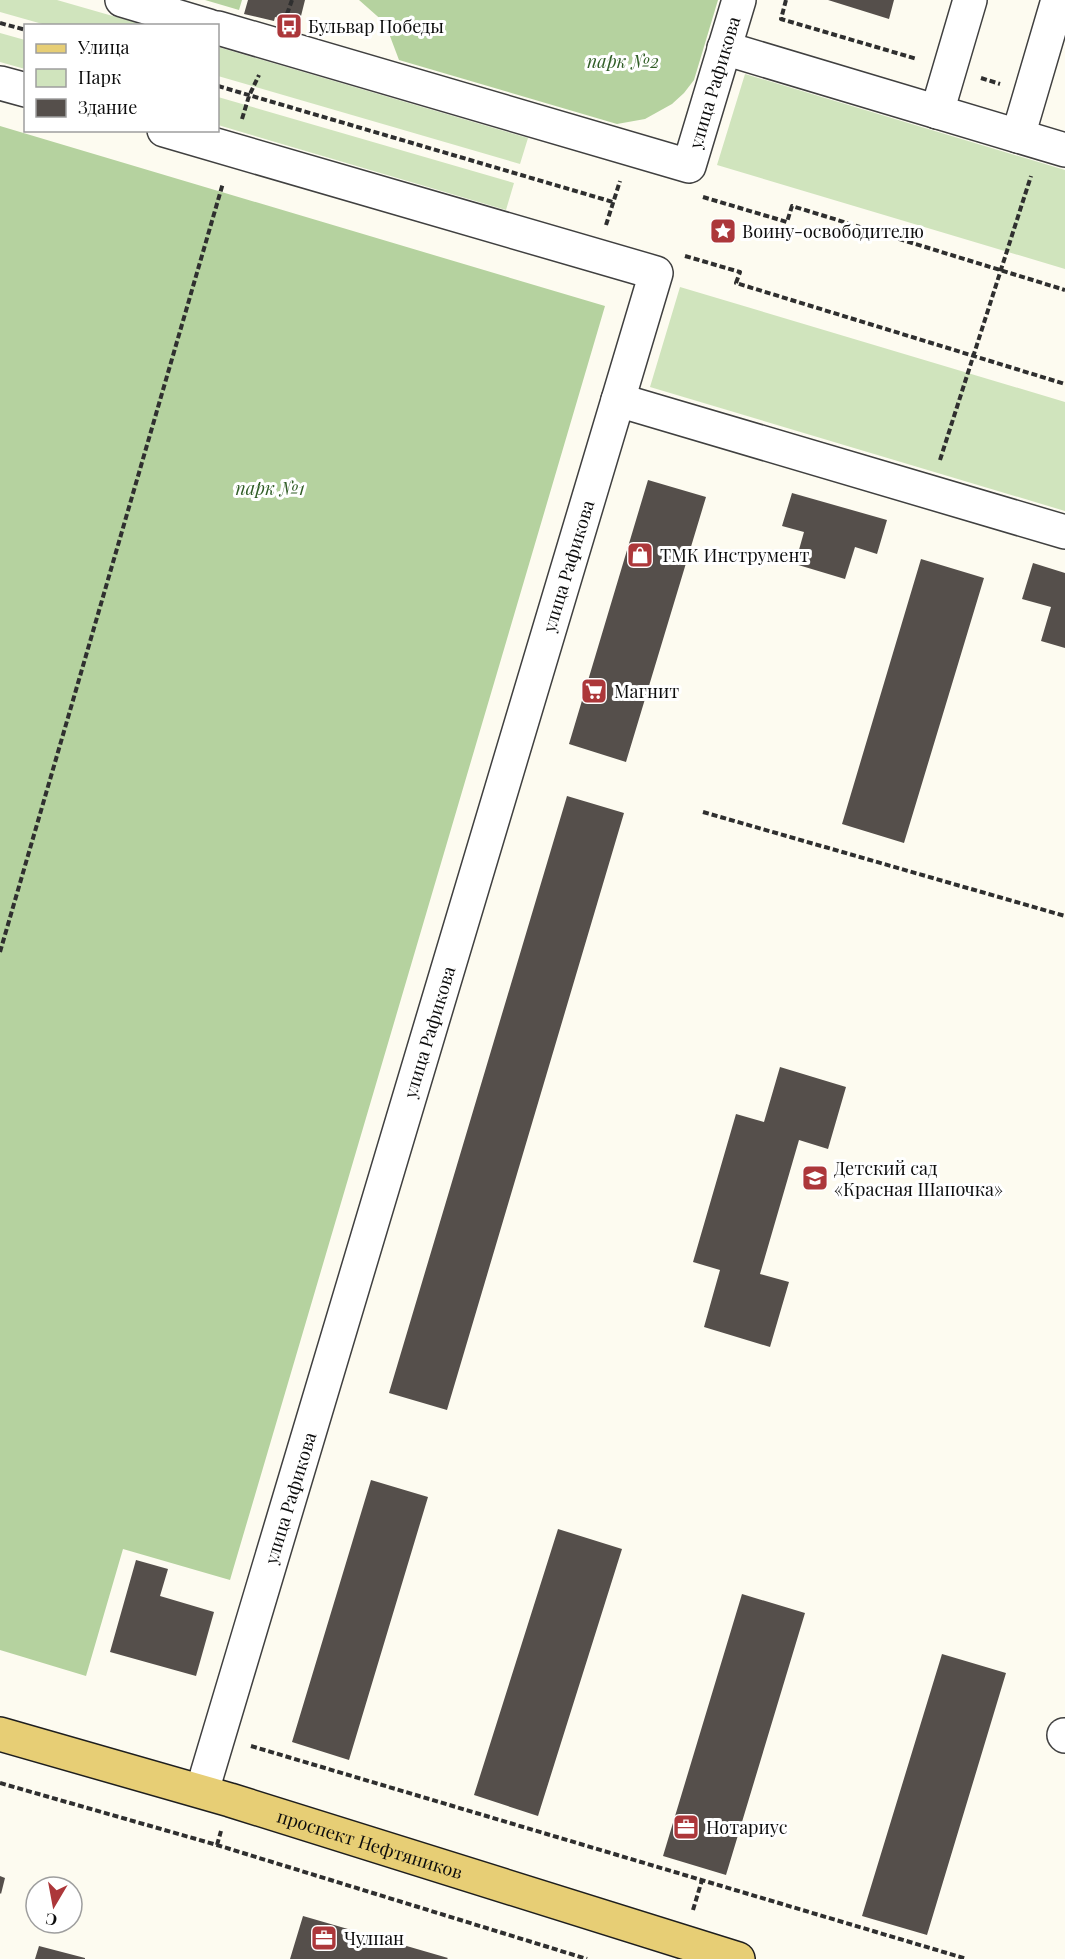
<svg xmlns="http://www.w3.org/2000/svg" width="1065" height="1959" viewBox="0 0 1065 1959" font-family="'Playfair Display',serif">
  <rect width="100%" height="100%" fill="#fdfbf0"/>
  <path fill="#d0e4bd" d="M0 0H57L144 25H46L0 12Z
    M0 33 25 40V69L0 62Z
    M218 47 528 138 520 164 218 76Z
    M745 74 1065 170V269L717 165Z
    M218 97 514 183 506 210 218 125Z
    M680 287 1065 402V511L650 387Z"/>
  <path fill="#b5d29f" d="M205 0H242L239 10Z
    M359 0H718L694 80 684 93 672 104 645 119 617 124 399 60 385 23Z
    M0 126 605 306 230 1580 123 1549 86 1676 0 1650Z"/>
  <path fill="#554f4b" d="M248 0H305L299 24 275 17 274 21 244 14Z
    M828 0H894L889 19Z
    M648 480 706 497 626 762 569 744Z
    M792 493 887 520 877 554 855 547 845 579 795 564 804 532 782 526Z
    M921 559 984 578 904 843 842 824Z
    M1033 563 1065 573V648L1041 641 1051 607 1022 599Z
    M567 796 624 813 447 1410 389 1393Z
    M780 1067 846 1087 828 1149 799 1140 760 1274 789 1282 770 1347 704 1327 720 1270 693 1262 736 1114 764 1122Z
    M371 1480 428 1497 349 1760 292 1742Z
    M558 1529 622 1549 538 1816 474 1795Z
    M136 1560 168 1569 160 1596 214 1612 196 1676 110 1652Z
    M742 1594 805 1613 726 1875 663 1856Z
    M942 1654 1006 1673 927 1935 862 1916Z
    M0 1876 5 1878 1 1894 0 1893Z
    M303 1916 448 1958 447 1959H290Z
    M39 1946 85 1958V1959H35Z"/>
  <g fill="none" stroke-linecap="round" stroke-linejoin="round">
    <defs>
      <g id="minor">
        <path d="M122 0 209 26"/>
        <path id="s1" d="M218 28 689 166 739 0"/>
        <path d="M724 48 1065 150"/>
        <path d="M0 83 26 90"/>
        <path d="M937 112 970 0"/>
        <path d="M164 130 656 273 202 1791"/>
        <path d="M1018 136 1058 0"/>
        <path d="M618 400 1065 532"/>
        <path d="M1064 1735 1065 1736"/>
      </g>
      <g id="major">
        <path id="s2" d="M0 1734 230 1800 738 1959"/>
      </g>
    </defs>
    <use href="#minor" stroke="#404040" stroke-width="36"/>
    <use href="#major" stroke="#1e1e1e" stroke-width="36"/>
    <path stroke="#2f2f2f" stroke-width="4" stroke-dasharray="6 3" stroke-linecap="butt" d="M786 0 781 19 917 59
      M287 14 292 0
      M0 23 26 30
      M981 78 1000 84
      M218 86 613 202
      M242 119 249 96 259 75
      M703 197 787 222 792 206 1065 290
      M606 225 620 181
      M685 256 740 272 736 283 1065 384
      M940 460 1031 176
      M703 812 1065 916
      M0 952 223 183
      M251 1746 967 1959
      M0 1783 217 1845 587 1959
      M217 1845 221 1831
      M693 1910 702 1880"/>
    <use href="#minor" stroke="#fff" stroke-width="33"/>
    <use href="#major" stroke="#e7ce75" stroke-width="33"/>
  </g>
  <defs>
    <symbol id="bus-square" viewBox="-11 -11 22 22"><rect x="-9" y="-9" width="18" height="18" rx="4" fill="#ac373a" stroke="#fff"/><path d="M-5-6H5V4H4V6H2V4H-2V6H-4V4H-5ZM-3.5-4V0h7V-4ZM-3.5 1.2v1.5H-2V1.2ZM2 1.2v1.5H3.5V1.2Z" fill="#fff"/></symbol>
    <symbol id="sight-square" viewBox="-11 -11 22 22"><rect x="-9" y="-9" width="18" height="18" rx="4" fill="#ac373a" stroke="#fff"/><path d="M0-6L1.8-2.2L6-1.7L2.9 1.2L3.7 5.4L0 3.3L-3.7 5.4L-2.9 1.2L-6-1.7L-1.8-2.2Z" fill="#fff"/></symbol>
    <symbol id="shop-square" viewBox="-11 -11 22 22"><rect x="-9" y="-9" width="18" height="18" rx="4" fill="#ac373a" stroke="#fff"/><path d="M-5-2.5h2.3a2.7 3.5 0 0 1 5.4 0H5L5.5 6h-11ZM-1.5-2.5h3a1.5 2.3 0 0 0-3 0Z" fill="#fff"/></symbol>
    <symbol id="supermarket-square" viewBox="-11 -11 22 22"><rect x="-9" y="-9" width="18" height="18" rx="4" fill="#ac373a" stroke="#fff"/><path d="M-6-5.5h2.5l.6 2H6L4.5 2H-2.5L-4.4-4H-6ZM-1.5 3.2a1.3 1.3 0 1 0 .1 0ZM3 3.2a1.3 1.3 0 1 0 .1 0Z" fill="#fff"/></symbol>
    <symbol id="school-square" viewBox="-11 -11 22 22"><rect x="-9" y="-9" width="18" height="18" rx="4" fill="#ac373a" stroke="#fff"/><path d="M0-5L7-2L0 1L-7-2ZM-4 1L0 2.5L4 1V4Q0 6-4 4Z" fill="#fff"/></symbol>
    <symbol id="office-square" viewBox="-11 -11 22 22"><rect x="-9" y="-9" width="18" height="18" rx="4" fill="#ac373a" stroke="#fff"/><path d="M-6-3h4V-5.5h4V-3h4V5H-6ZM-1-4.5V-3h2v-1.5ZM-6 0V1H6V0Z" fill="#fff"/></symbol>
  </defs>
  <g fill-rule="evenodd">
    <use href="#bus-square" x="274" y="11" width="30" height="30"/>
    <use href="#sight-square" x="708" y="216" width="30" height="30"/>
    <use href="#shop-square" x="625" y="540" width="30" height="30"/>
    <use href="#supermarket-square" x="579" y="676" width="30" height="30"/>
    <use href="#school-square" x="800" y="1163" width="30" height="30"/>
    <use href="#office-square" x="671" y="1812" width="30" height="30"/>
    <use href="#office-square" x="309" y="1923" width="30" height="30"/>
  </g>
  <g text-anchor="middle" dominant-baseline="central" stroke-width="6" stroke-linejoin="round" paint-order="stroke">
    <g font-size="18" fill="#0d0d0d" stroke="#fff" text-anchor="start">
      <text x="308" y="26">Бульвар Победы</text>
      <text x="742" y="231">Воину-освободителю</text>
      <text x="660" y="555">ТМК Инструмент</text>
      <text x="614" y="691">Магнит</text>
      <text x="834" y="1168">Детский сад<tspan x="834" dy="21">«Красная Шапочка»</tspan></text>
      <text x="706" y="1827">Нотариус</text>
      <text x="344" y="1938">Чулпан</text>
    </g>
    <g font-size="18" font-style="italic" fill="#305d26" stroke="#fff">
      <text x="623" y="61">парк №2</text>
      <text x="270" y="488">парк №1</text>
    </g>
    <g font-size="18" fill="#0d0d0d" stroke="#fff">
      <text stroke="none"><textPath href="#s1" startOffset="578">улица Рафикова</textPath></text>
      <text transform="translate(568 566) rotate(-73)">улица Рафикова</text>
      <text transform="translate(429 1032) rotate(-73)">улица Рафикова</text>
      <text transform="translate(290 1498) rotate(-73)">улица Рафикова</text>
      <text stroke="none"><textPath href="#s2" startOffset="386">проспект Нефтяников</textPath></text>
    </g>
  </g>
  <rect x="24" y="24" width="195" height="108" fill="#ffffff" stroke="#9e9e9e" stroke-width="1.5"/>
  <rect x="36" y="44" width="30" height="9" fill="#e7ce75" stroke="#9e9e9e" stroke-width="1.5"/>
  <text x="78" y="54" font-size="18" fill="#0d0d0d">Улица</text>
  <rect x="36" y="69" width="30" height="18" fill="#d0e4bd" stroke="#9e9e9e" stroke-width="1.5"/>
  <text x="78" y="84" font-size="18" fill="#0d0d0d">Парк</text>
  <rect x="36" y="99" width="30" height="18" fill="#554f4b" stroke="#9e9e9e" stroke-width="1.5"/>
  <text x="78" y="114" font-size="18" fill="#0d0d0d">Здание</text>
  <g transform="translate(54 1905) rotate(190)"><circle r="28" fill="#ffffff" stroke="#9e9e9e" stroke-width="1.5"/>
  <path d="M0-4.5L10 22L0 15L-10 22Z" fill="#ac373a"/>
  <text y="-9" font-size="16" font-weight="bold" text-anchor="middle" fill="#0d0d0d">С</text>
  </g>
</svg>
